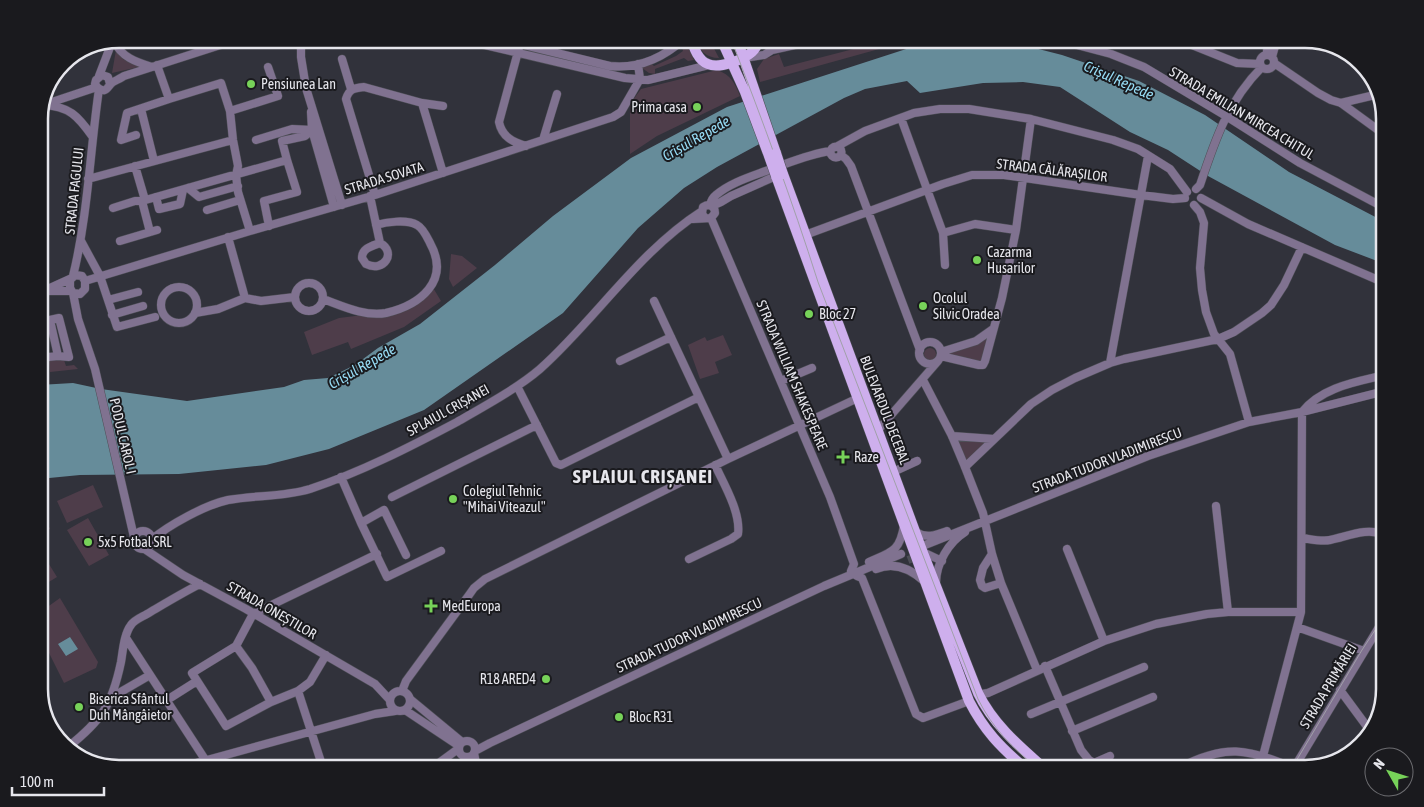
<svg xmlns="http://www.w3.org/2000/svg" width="1424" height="807" viewBox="0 0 1424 807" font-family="'Asap Condensed',sans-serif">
  <rect width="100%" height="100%" fill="#31323b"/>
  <path fill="#4e3d4a" d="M696 39H709L719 58C706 58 699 50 696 39Z
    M892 39H915L760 82 757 69 764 59 779 54 784 67Z
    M686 43 694 60 688 61 684 58 655 69V74L649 73 642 68 651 63 654 66 676 56 683 51 681 44Z
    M116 50 123 59 139 67 112 73Z
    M717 70C731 75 735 83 740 96L657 136 630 154V104L641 89Z
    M451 254 462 256 477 268 453 287 449 279Z
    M432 286 441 301 404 327 351 349 348 342 312 355 304 332 339 318 371 314 407 306Z
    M993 329 983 365 941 352 953 349Z
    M723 335 732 355 715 362 719 373 700 379 688 345 705 337 707 341Z
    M924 354a6 6 0 1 1 12 0a6 6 0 1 1-12 0Z
    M49 357H63L66 366 74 365 78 369 50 372Z
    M952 436 994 439 965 467Z
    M93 485 103 507 67 523 57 501Z
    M39 504 50 529 39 533Z
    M88 518 109 555 89 566 67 530Z
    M39 548 57 577 39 588Z
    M60 598 98 662 96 668 64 683 39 633V613Z"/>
  <path fill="#668c9a" d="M937 39H977L1011 42 1062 55 1139 81 1205 115 1289 172 1385 222V264L1335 245 1208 176 1168 150 1130 132 1060 87 1023 82 983 83 920 93 907 81 865 89 844 98 717 167 684 188 638 228 563 313 424 410 329 449 266 465 179 474 80 475 39 479V385L73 383 101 389 187 401 284 387 304 380 328 378 355 365 378 348 420 324 495 265 553 216 631 158 727 107Z
    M70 637 78 649 66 656 58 644Z"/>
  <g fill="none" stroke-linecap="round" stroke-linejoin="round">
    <path stroke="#4c4d56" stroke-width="8" stroke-dasharray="8 4" stroke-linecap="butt" d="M908 560 921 555"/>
    <defs>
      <path id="minor" d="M301 39V57L306 88 342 205
        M459 39 625 78 648 80 709 65
        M499 39 610 66C638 69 663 58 684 39
        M1054 39 1111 54 1144 67 1226 116 1300 163 1385 208
        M1177 39 1237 63 1260 64
        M1262 39 1267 48V55
        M114 41C121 57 136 62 152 67
        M519 48 499 122C502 137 513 142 526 146
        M772 50 779 39
        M1260 62a7 7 0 1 1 14 0a7 7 0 1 1-14 0Z
        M1272 57 1277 39
        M744 58 764 55 772 50 822 39
        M342 59 351 89
        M1274 63 1318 93 1331 100 1341 103 1385 135
        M157 65 169 99 221 83 230 111 233 140 238 166 236 175 238 192 250 231
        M99 76 112 42
        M97 87C107 95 107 86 113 82 117 80 121 78 124 76L239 39
        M97 87 95 84 96 80 102 75 108 77 110 84
        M422 103 443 106
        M1341 103 1379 94
        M46 104 97 87
        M43 105C69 106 78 116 92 136
        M141 109 154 161
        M230 111 278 96 268 67
        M311 112 312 130 334 207
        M901 118 943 233 945 265
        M136 135 121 140 127 113 169 99
        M256 140 292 129 312 130 314 129
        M543 140 557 94
        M830.5 152a5.5 5.5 0 1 1 11 0a5.5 5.5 0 1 1-11 0Z
        M836 147 865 131 914 113 940 109H969L1031 119 1113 140 1138 149 1170 169 1187 192
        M841 155 846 159 851 166 920 350
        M135 166 145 200
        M88 179 233 140
        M188 188 199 197 238 186
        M1196 189 1200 185C1215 140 1228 101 1262 67
        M375 195 346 99C349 89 354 88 364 87L422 103 443 173
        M370 196 380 243
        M156 197 159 209 180 204 183 190
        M1201 198 1248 224 1385 283
        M142 201 287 160 282 141 305 136 312 130
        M710 205C711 201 712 198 716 195 731 182 753 176 771 169 791 162 810 154 830 151
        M1194 205 1200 212 1204 223 1200 268 1202 290 1206 312 1214 334 1230 354 1249 422
        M712 206 721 202 731 196 776 176
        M113 208 135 201H142L150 232
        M207 210 240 200
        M711 218 830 497 854 564 851 571
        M693 219 711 218 715 213C715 206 709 203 703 207L702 213 704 217
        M269 226 264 201 297 192 287 160
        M943 233 975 224 1016 230 1031 119
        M805 235 943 184 972 175H1004L1141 195 1173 199 1185 198
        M228 237 245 298
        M81 241 100 276 117 327 155 317
        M120 241 157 230
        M380 243C397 252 384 273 366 264L362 258C362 248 372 246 380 243Z
        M75 275 82 276 85 281V289L80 294 73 293 70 288V280Z
        M73 276C88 215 90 151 99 89
        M85 281 250 231 375 195 613 117 621 112 640 79 638 64
        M295 297a14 14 0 1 1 28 0a14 14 0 1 1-28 0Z
        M161 305a18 18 0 1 1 36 0a18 18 0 1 1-36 0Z
        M46 291H71
        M39 293 72 278
        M73 293 78 319 95 369 134 537
        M323 299C342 306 365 317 386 313 420 305 451 281 430 243 427 237 423 228 417 225 407 219 386 222 376 225
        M108 300 138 292
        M654 301 728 459
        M195 313 218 309 245 298 261 301 295 297
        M112 315 143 306
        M919 353a11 11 0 1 1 22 0a11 11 0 1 1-22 0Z
        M941 352 976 341 993 329
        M941 356 979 365H983L985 361 1002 298 1016 230
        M39 358 58 356 50 320 59 318 69 357 58 356
        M620 361 671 337
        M1110 363 1148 156
        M923 380 952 436 965 467 983 513 992 554 1001 583 1037 670
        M781 381 812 368
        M517 386 556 463 561 465 699 397
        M878 430 938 361
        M952 436 994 439
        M965 467 1031 404 1052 390 1075 378 1110 363 1124 359 1218 339 1234 332 1262 313 1271 305 1284 285 1302 247
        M893 472 917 461
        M341 477 361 523 387 577 441 551
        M392 497 537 425
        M1216 506 1228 612
        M361 523 384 510 406 555
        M134 540a9 9 0 1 1 18 0a9 9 0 1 1-18 0Z
        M916 532C926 539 936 535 947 531
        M1302 538C1310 539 1322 542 1330 540 1349 536 1367 527 1385 535
        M151 540C169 525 205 505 228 500 255 495 284 497 310 489 361 472 410 447 457 422 483 407 518 388 540 369 596 319 638 252 702 211
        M925 545 1148 456 1249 422 1302 412 1385 391
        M143 548 183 575 246 609 375 684 389 699
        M1067 549 1104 641
        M925 553 942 561
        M992 554 983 568 980 580 982 586 985 588 1001 583
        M689 559 731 539 738 534C741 513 724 484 715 465
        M869 562C891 552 900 552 904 525
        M876 569C895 561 911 569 925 582
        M857 576 862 578 916 714 923 718 969 701
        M936 583C936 563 949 542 965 532
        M1297 627 1364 651
        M126 638 206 761
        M236 646 252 668 271 702
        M326 655 310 682 298 691 271 702 226 726 192 673 236 646 253 614 377 554
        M1045 666 1081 750 1089 760 1094 763 1110 756
        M1340 690 1371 732
        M390 701a10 10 0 1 1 20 0a10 10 0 1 1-20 0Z
        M298 691 323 768
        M402 691 406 681 469 595 474 588 485 579 728 459 858 398
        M978 693 982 694 988 693 1104 641 1156 624 1207 614 1228 612H1301
        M112 697 150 675
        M410 699 462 742
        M167 700 197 681
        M405 710 459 746
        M1031 714 1144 667
        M1072 731 1153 697
        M459 749a8 8 0 1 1 16 0a8 8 0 1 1-16 0Z
        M68 747C102 720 112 705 121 662 123 650 124 634 131 625 134 620 142 617 147 614 164 604 182 593 200 584
        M475 751 490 743 824 586 901 554
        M474 753 477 768
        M1263 756 1301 612 1302 412C1322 387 1356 382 1385 375
        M178 768 375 714 395 711
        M432 768 458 749
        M858 768 860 767
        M1179 768C1224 744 1248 748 1293 768
        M1294 768 1385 617"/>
      <path id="major" d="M692 39C693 48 699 61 708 64 719 69 743 60 752 52 756 48 758 44 760 39
        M721 39 745 92 769 156
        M737 39 776 153
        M783 174 923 553 978 693C993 724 1019 746 1044 768
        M776 176 969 701C984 730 1000 747 1025 768"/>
    </defs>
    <use href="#minor" stroke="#4e4f57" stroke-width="9"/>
    <use href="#major" stroke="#4e4f57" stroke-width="11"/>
    <use href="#minor" stroke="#807290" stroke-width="8"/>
    <use href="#major" stroke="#ceafed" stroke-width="10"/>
    <path stroke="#a0a0a8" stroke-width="1" d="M731 39C762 119 792 200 818 282L978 699C993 729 1012 747 1037 768
      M1292 768 1362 650 1385 615"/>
    <defs>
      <path id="major-bridge" d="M776 153 783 174
        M769 156 776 176"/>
    </defs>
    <use href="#major-bridge" stroke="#4e4f57" stroke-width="11" stroke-linecap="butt"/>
    <use href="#major-bridge" stroke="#ceafed" stroke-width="10"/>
  </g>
  <g fill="#77d259" stroke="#1a1a1e" stroke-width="2">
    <circle cx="251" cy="84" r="5"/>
    <circle cx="697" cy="107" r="5"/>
    <circle cx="977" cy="260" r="5"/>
    <circle cx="923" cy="306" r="5"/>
    <circle cx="809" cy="314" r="5"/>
    <path d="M840.5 449.5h5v5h5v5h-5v5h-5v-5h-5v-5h5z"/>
    <circle cx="453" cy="499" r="5"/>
    <circle cx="88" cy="542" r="5"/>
    <path d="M428.5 598.5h5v5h5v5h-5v5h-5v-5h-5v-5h5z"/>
    <circle cx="546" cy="679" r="5"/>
    <circle cx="79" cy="707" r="5"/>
    <circle cx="619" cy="717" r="5"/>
  </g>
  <g text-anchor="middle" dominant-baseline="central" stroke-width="4" stroke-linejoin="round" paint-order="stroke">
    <g font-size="14" fill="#e6e6ec" stroke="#1a1a1e" text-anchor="start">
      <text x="261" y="84">Pensiunea Lan</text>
      <text x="687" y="107" text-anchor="end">Prima casa</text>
      <text x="987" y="252">Cazarma<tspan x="987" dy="16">Husarilor</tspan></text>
      <text x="933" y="298">Ocolul<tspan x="933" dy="16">Silvic Oradea</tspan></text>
      <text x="819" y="314">Bloc 27</text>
      <text x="854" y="457">Raze</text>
      <text x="463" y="491">Colegiul Tehnic<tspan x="463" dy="16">"Mihai Viteazul"</tspan></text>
      <text x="98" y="542">5x5 Fotbal SRL</text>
      <text x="442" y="606">MedEuropa</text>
      <text x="536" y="679" text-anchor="end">R18 ARED4</text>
      <text x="89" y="699">Biserica Sfântul<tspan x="89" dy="16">Duh Mângâietor</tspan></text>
      <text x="629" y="717">Bloc R31</text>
    </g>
    <g font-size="14" fill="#e6e6ec" stroke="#1a1a1e">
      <text transform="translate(1242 113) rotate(31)">STRADA EMILIAN MIRCEA CHITUL</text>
      <text transform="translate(1052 170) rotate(7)">STRADA CĂLĂRAȘILOR</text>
      <text transform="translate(384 178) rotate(-17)">STRADA SOVATA</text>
      <text transform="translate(74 191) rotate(-84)">STRADA FAGULUI</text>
      <text transform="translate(792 375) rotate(67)">STRADA WILLIAM SHAKESPEARE</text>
      <text transform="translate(448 410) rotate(-29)">SPLAIUL CRIȘANEI</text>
      <text transform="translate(885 410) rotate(69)">BULEVARDUL DECEBAL</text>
      <text transform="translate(123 436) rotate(77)">PODUL CAROL I</text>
      <text transform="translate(1107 460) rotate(-21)">STRADA TUDOR VLADIMIRESCU</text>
      <text transform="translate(272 610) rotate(30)">STRADA ONEȘTILOR</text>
      <text transform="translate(689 635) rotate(-25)">STRADA TUDOR VLADIMIRESCU</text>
      <text transform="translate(1328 686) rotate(-59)">STRADA PRIMĂRIEI</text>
    </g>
    <g font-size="15" font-style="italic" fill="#96dbf4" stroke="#1a1a1e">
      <text transform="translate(1119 80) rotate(24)">Crișul Repede</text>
      <text transform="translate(696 138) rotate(-30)">Crișul Repede</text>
      <text transform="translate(362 366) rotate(-30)">Crișul Repede</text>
    </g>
    <g font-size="19" font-weight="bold" letter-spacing="1" fill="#e6e6ec" stroke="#1a1a1e">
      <text x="643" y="476">SPLAIUL CRIȘANEI</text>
    </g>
  </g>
  <path d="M0 0H1424V807H0ZM119 48H1305A71 71 0 0 1 1376 119V689A71 71 0 0 1 1305 760H119A71 71 0 0 1 48 689V119A71 71 0 0 1 119 48Z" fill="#1a1a1e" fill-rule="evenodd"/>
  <path fill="none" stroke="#e6e6ec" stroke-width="2.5" d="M119 48H1305A71 71 0 0 1 1376 119V689A71 71 0 0 1 1305 760H119A71 71 0 0 1 48 689V119A71 71 0 0 1 119 48Z"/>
  <g transform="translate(1389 772) rotate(309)"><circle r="24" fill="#1a1a1e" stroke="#6c6c70"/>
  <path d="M0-4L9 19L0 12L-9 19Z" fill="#77d259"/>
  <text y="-8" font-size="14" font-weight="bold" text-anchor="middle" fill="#e6e6ec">N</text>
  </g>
  <path d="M12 787v8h92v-8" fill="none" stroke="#e6e6ec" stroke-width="2.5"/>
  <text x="20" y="787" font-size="15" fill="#e6e6ec" stroke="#1a1a1e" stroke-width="4" paint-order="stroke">100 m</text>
</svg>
